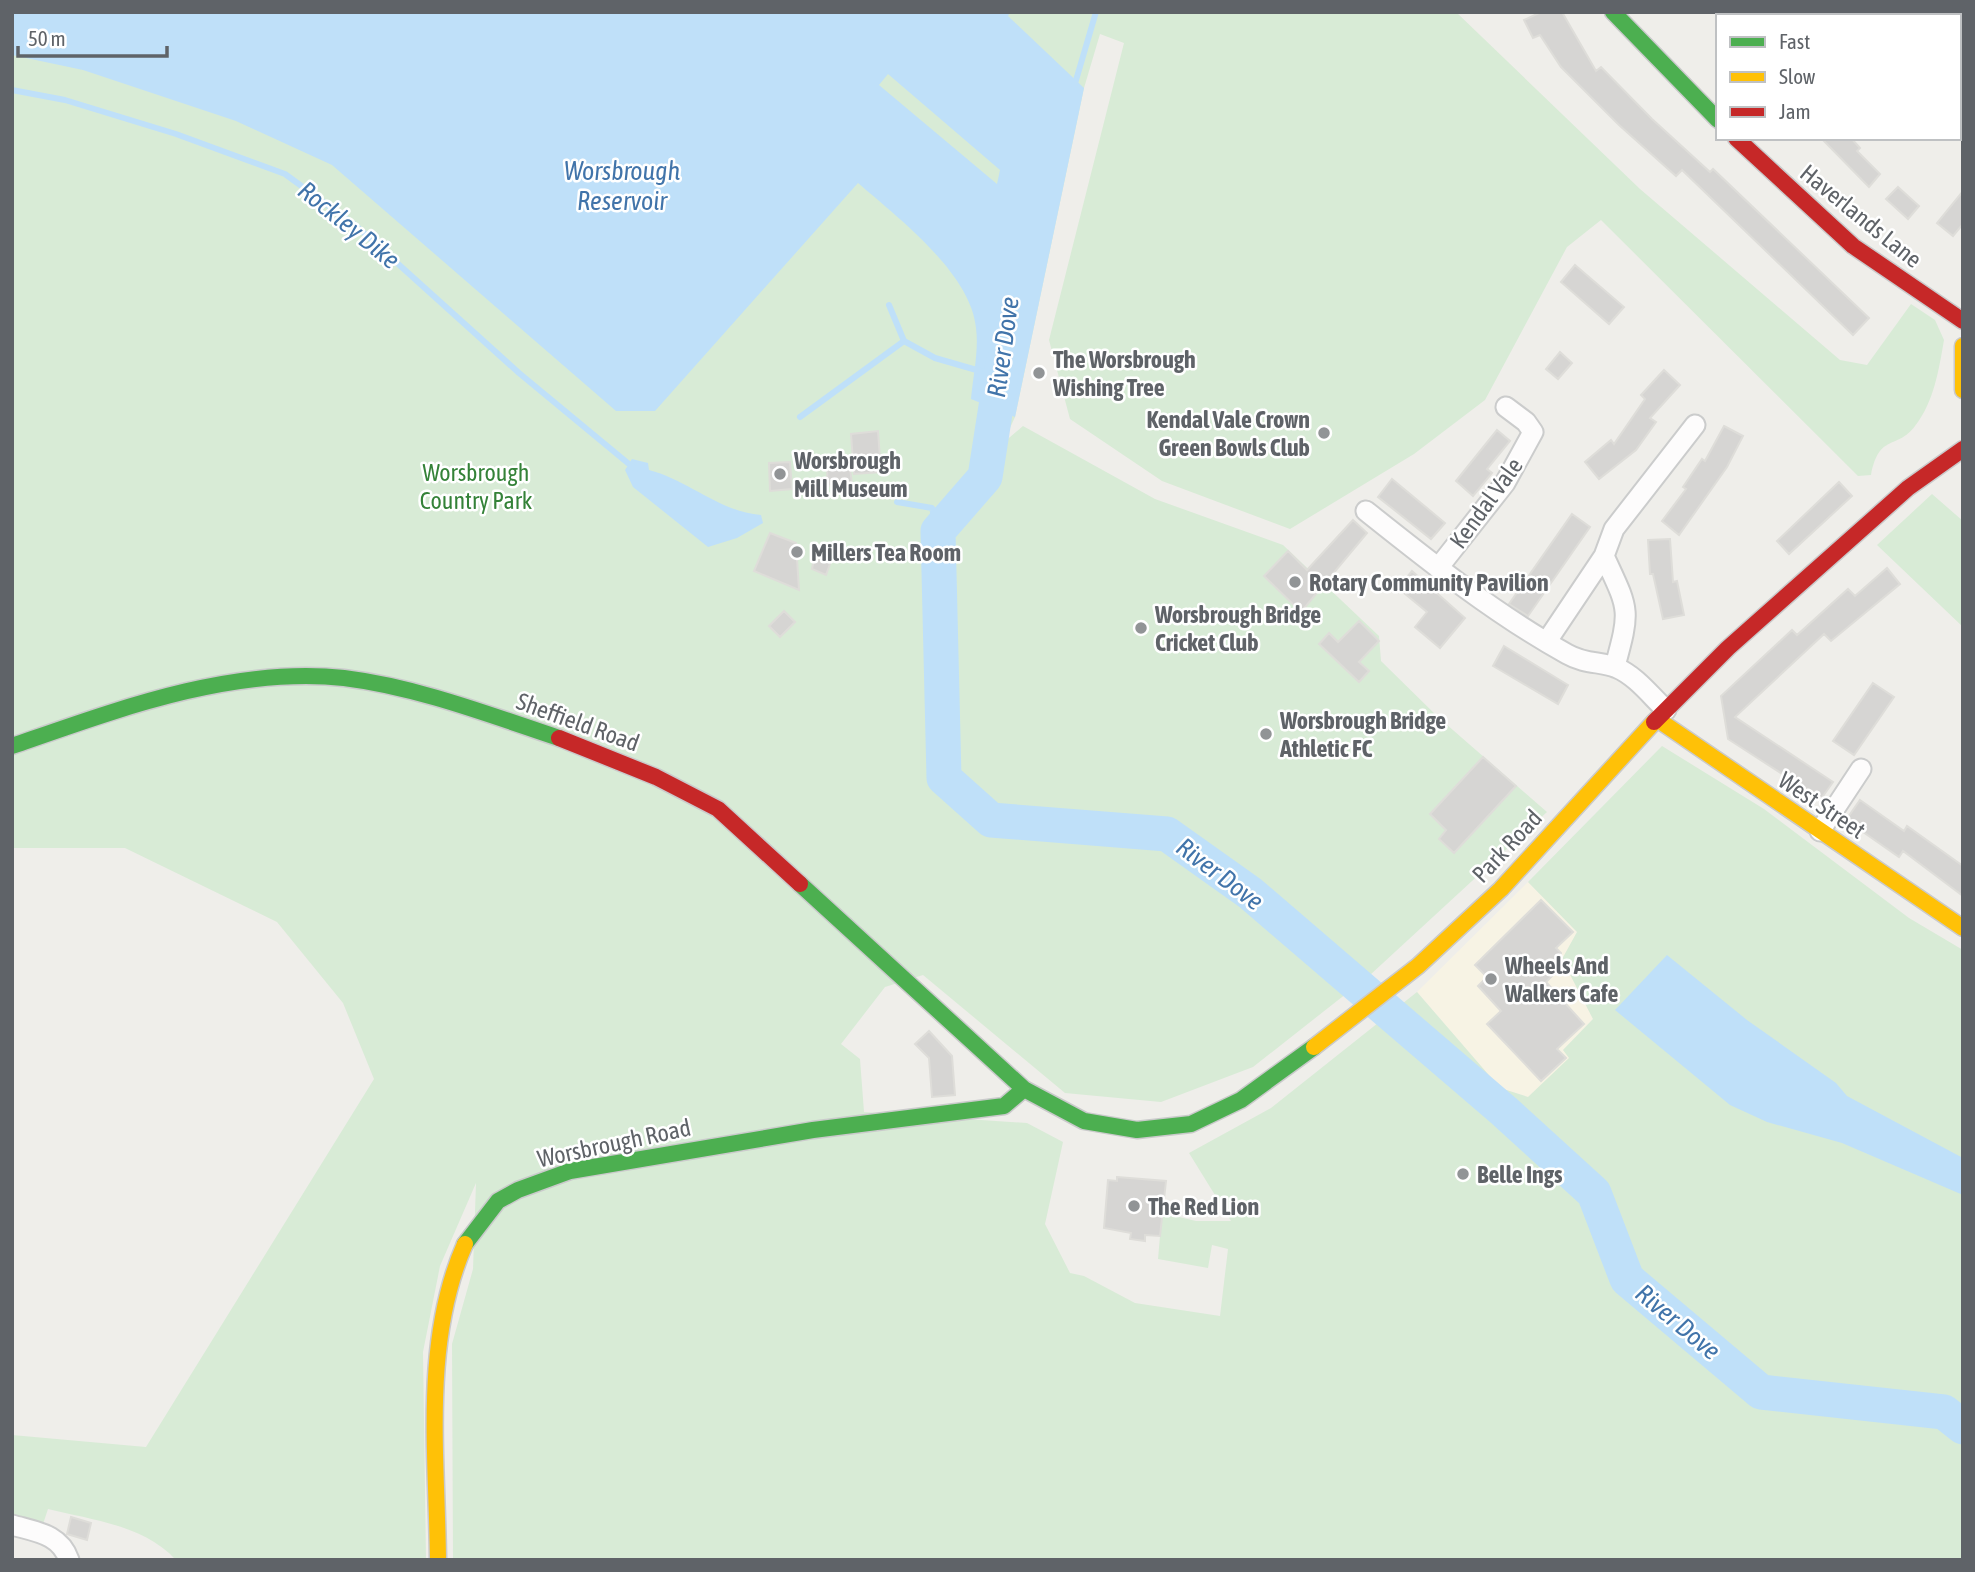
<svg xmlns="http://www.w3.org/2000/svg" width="1975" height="1572" viewBox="0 0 1975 1572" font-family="'Asap Condensed',sans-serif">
  <rect width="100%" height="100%" fill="#efeeea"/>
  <path fill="#f7f3e4" d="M1528 882 1577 932 1563 959 1593 1019 1563 1050 1570 1058 1528 1097 1500 1088 1417 992Z"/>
  <path fill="#d8ebd6" d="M12 12H1456L1640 189 1840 360 1867 365 1911 304 1935 320 1944 340C1939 369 1934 402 1915 426 1897 450 1879 433 1871 475L1858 476 1601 220 1567 247 1485 400 1414 454 1290 529 1162 481 1070 419 1049 340 1124 43 1100 34 1084 88 1015 417 1003 443 1023 426 1155 499 1283 545 1379 636 1381 661 1438 717 1547 812 1370 975 1253 1067 1161 1102 1065 1093 923 975 885 987 841 1044 860 1059 864 1112 1027 1123 1063 1142 1045 1224 1070 1273 1084 1276 1135 1303 1220 1316 1228 1249 1212 1245 1208 1268 1158 1259 1162 1213 1196 1221H1231L1189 1153 1271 1108 1417 992 1500 1088 1528 1097 1569 1058 1563 1050 1593 1019 1562 959 1577 932 1528 882 1662 746 1764 809 1909 918 1963 950V1560H453L452 1344 473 1269 476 1183 440 1266 423 1352 426 1560H176C144 1525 92 1520 48 1509L43 1524 12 1515V1435L146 1447 374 1079 343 1003 277 922 125 848H12Z
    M1932 494 1963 521V627L1877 545Z"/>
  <path fill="#bfe0f9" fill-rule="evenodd" d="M12 12H1010L1008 16 1084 88 1015 417 971 399C973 376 979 350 976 328 971 273 897 217 858 183L655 411H616L332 165 236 121 83 70 12 55ZM888 74 1000 170 997 184 879 85Z
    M632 459 648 463 649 470C688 480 720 512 761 515L763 523 737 538 708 547 633 487 625 470Z
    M1667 955 1747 1020 1836 1083 1847 1096 1963 1158V1195L1842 1143 1767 1122 1730 1105 1615 1010Z"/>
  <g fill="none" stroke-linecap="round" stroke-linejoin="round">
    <path stroke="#bfe0f9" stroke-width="6" d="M1074 87 1096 12
      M12 90 65 100 176 134 285 174 355 225 519 373 635 469
      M889 305 904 341
      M800 417 904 341 935 358 980 371
      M897 502 932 508 938 531"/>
    <path stroke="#bfe0f9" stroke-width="35" d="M1003 362 985 477 938 531 944 778 991 820 1167 834 1250 893 1504 1111 1594 1193 1627 1279 1761 1392 1944 1412 1963 1427"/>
  </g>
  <path fill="#d6d5d3" stroke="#deddd9" stroke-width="2" d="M1541 12H1562L1596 71 1601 67 1652 119 1710 172 1713 169 1869 318 1853 335 1682 170 1676 176 1619 125 1561 67 1540 35 1533 38 1524 20Z
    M1821 138H1851L1860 148 1857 151 1880 174 1869 187Z
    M1898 187 1919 206 1908 219 1886 199Z
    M1963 191V224L1953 236 1937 223Z
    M1575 265 1624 307 1609 324 1561 282Z
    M1560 352 1572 363 1558 379 1546 369Z
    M1664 370 1680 385 1650 418 1656 422 1636 450 1599 479 1585 462 1611 440 1614 444 1645 399 1641 395Z
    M1724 426 1743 436 1727 467 1679 535 1662 521 1686 489 1683 487 1702 459 1705 461Z
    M1497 430 1510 441 1487 469 1492 473 1473 496 1456 481Z
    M878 431 881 472 854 474 851 434Z
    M790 462 792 489 770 491 769 463Z
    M850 468 852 484 828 486 827 470Z
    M1392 479 1445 523 1431 539 1378 497Z
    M1839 482 1852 496 1789 554 1777 541Z
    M1572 514 1590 527 1528 616 1509 604Z
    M1353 520 1367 533 1301 612 1264 576 1288 551 1307 570Z
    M770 533 796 543 799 590 754 571Z
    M1670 539 1673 582 1677 581 1684 615 1663 619 1653 574H1650L1648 540Z
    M815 554 831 561 826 575 812 569Z
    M1887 568 1900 584 1831 641 1824 634 1735 717 1833 782 1821 799 1728 739 1721 696 1792 630 1797 635 1848 589 1855 596Z
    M1412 571 1465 618 1440 648 1415 627 1427 612 1398 588Z
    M784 611 795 622 780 637 769 626Z
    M1359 621 1379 641 1359 662 1369 671 1359 682 1319 644 1329 633 1338 642Z
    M1504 646 1568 685 1558 704 1493 666Z
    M1873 683 1894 697 1854 755 1833 741Z
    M1483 757 1516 786 1454 853 1439 839 1446 830 1430 814Z
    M1860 800 1904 831 1907 826 1963 866V896L1903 851 1899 857 1846 820Z
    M1541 900 1573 932 1556 948 1561 953 1556 972 1546 982 1584 1024 1557 1049 1566 1058 1541 1081 1487 1024 1501 1011 1478 986 1487 977 1475 965Z
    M929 1031 952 1056 955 1095 932 1097 929 1058 915 1044Z
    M1117 1177 1166 1181 1160 1236 1145 1235V1241L1130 1239 1131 1233 1104 1228 1108 1180 1117 1181Z
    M71 1517 91 1523 87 1540 67 1534Z"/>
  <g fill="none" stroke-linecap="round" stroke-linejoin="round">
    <defs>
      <path id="street" d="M1911 12 1915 16
        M1959 58 1963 60
        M1366 511C1430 562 1495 614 1567 654 1586 665 1602 661 1617 668 1636 676 1651 696 1666 710
        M1438 568 1505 483 1533 432 1526 422 1506 407
        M1547 641 1604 556
        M1615 666C1631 608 1629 610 1604 556L1614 529 1695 425
        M1820 831 1861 769
        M12 1525C37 1532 60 1534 69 1560"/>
      <path id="fast" d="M1613 12 1718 120
        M12 746C116 710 232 666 344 678 417 687 490 715 559 738
        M800 884 1024 1089 1084 1121 1137 1130 1191 1124 1241 1100 1314 1047
        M465 1244 498 1201 518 1190 570 1171 813 1130 1004 1106 1024 1089"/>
      <path id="slow" d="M1963 346V390
        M1657 719 1963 928
        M1314 1047 1418 966 1501 889 1654 722
        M438 1560C437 1456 422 1341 465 1244"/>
      <path id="jam" d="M1736 138 1853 246 1963 321
        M1654 722 1728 648 1908 488 1963 449
        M559 738 656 777 718 809 800 884"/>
    </defs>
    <use href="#street" stroke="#cbcccc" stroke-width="23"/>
    <use href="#fast" stroke="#cacacb" stroke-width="19"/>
    <use href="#slow" stroke="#cacacb" stroke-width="19"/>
    <use href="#jam" stroke="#cacacb" stroke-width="19"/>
    <use href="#street" stroke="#fdfcfc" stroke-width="19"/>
    <use href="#fast" stroke="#4caf50" stroke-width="16"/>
    <use href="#slow" stroke="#ffc107" stroke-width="16"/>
    <use href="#jam" stroke="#c62828" stroke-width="16"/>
  </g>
  <g fill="#919496" stroke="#fff" stroke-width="2.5">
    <circle cx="1039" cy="373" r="7"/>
    <circle cx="1324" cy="433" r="7"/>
    <circle cx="780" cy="474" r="7"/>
    <circle cx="797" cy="552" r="7"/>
    <circle cx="1295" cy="582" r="7"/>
    <circle cx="1141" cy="628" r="7"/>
    <circle cx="1266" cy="734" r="7"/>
    <circle cx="1491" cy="979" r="7"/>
    <circle cx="1463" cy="1174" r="7"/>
    <circle cx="1134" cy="1206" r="7"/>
  </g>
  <g text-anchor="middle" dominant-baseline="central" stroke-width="5" stroke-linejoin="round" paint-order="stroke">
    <g font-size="24" fill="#5f6368" stroke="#fff">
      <text transform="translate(1861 216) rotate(39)">Haverlands Lane</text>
      <text transform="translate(1486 503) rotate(-54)">Kendal Vale</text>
      <text transform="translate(578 722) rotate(20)">Sheffield Road</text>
      <text transform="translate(1822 805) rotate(34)">West Street</text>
      <text transform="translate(1507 846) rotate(-47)">Park Road</text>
      <text transform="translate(614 1143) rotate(-12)">Worsbrough Road</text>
    </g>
    <g font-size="24" font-weight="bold" fill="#5f6368" stroke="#fff" text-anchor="start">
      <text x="1053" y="359">The Worsbrough<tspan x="1053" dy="28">Wishing Tree</tspan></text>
      <text x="1310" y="419" text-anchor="end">Kendal Vale Crown<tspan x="1310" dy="28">Green Bowls Club</tspan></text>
      <text x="794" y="460">Worsbrough<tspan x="794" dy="28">Mill Museum</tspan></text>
      <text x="811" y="552">Millers Tea Room</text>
      <text x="1309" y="582">Rotary Community Pavilion</text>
      <text x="1155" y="614">Worsbrough Bridge<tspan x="1155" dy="28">Cricket Club</tspan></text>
      <text x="1280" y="720">Worsbrough Bridge<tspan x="1280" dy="28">Athletic FC</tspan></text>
      <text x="1505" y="965">Wheels And<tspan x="1505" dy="28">Walkers Cafe</tspan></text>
      <text x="1477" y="1174">Belle Ings</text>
      <text x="1148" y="1206">The Red Lion</text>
    </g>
    <g font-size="24" fill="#348238" stroke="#fff">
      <text x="476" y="472">Worsbrough<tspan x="476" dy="28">Country Park</tspan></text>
    </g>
    <g font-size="26" font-style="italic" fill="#4174aa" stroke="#fff">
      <text x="622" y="171">Worsbrough<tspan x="622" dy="30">Reservoir</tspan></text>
      <text transform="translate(349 225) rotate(39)">Rockley Dike</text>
      <text transform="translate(1003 347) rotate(-82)">River Dove</text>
      <text transform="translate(1220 874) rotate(37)">River Dove</text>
      <text transform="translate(1678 1322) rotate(40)">River Dove</text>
    </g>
  </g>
  <rect width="1975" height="1572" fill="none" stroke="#5f6368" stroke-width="28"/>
  <rect x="1716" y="14" width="245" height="126" fill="#ffffff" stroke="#bfc1c3" stroke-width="2"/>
  <rect x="1730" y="37" width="35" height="10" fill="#4caf50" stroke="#bfc1c3" stroke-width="2"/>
  <text x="1779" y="49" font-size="21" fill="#5f6368">Fast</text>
  <rect x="1730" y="72" width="35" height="10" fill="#ffc107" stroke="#bfc1c3" stroke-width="2"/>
  <text x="1779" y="84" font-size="21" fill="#5f6368">Slow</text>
  <rect x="1730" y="107" width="35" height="10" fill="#c62828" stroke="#bfc1c3" stroke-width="2"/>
  <text x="1779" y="119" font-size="21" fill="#5f6368">Jam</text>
  <path d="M18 46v10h149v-10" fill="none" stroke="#5f6368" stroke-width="3.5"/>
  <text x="28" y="46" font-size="21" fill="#5f6368" stroke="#ffffff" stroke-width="5" paint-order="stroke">50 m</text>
</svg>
